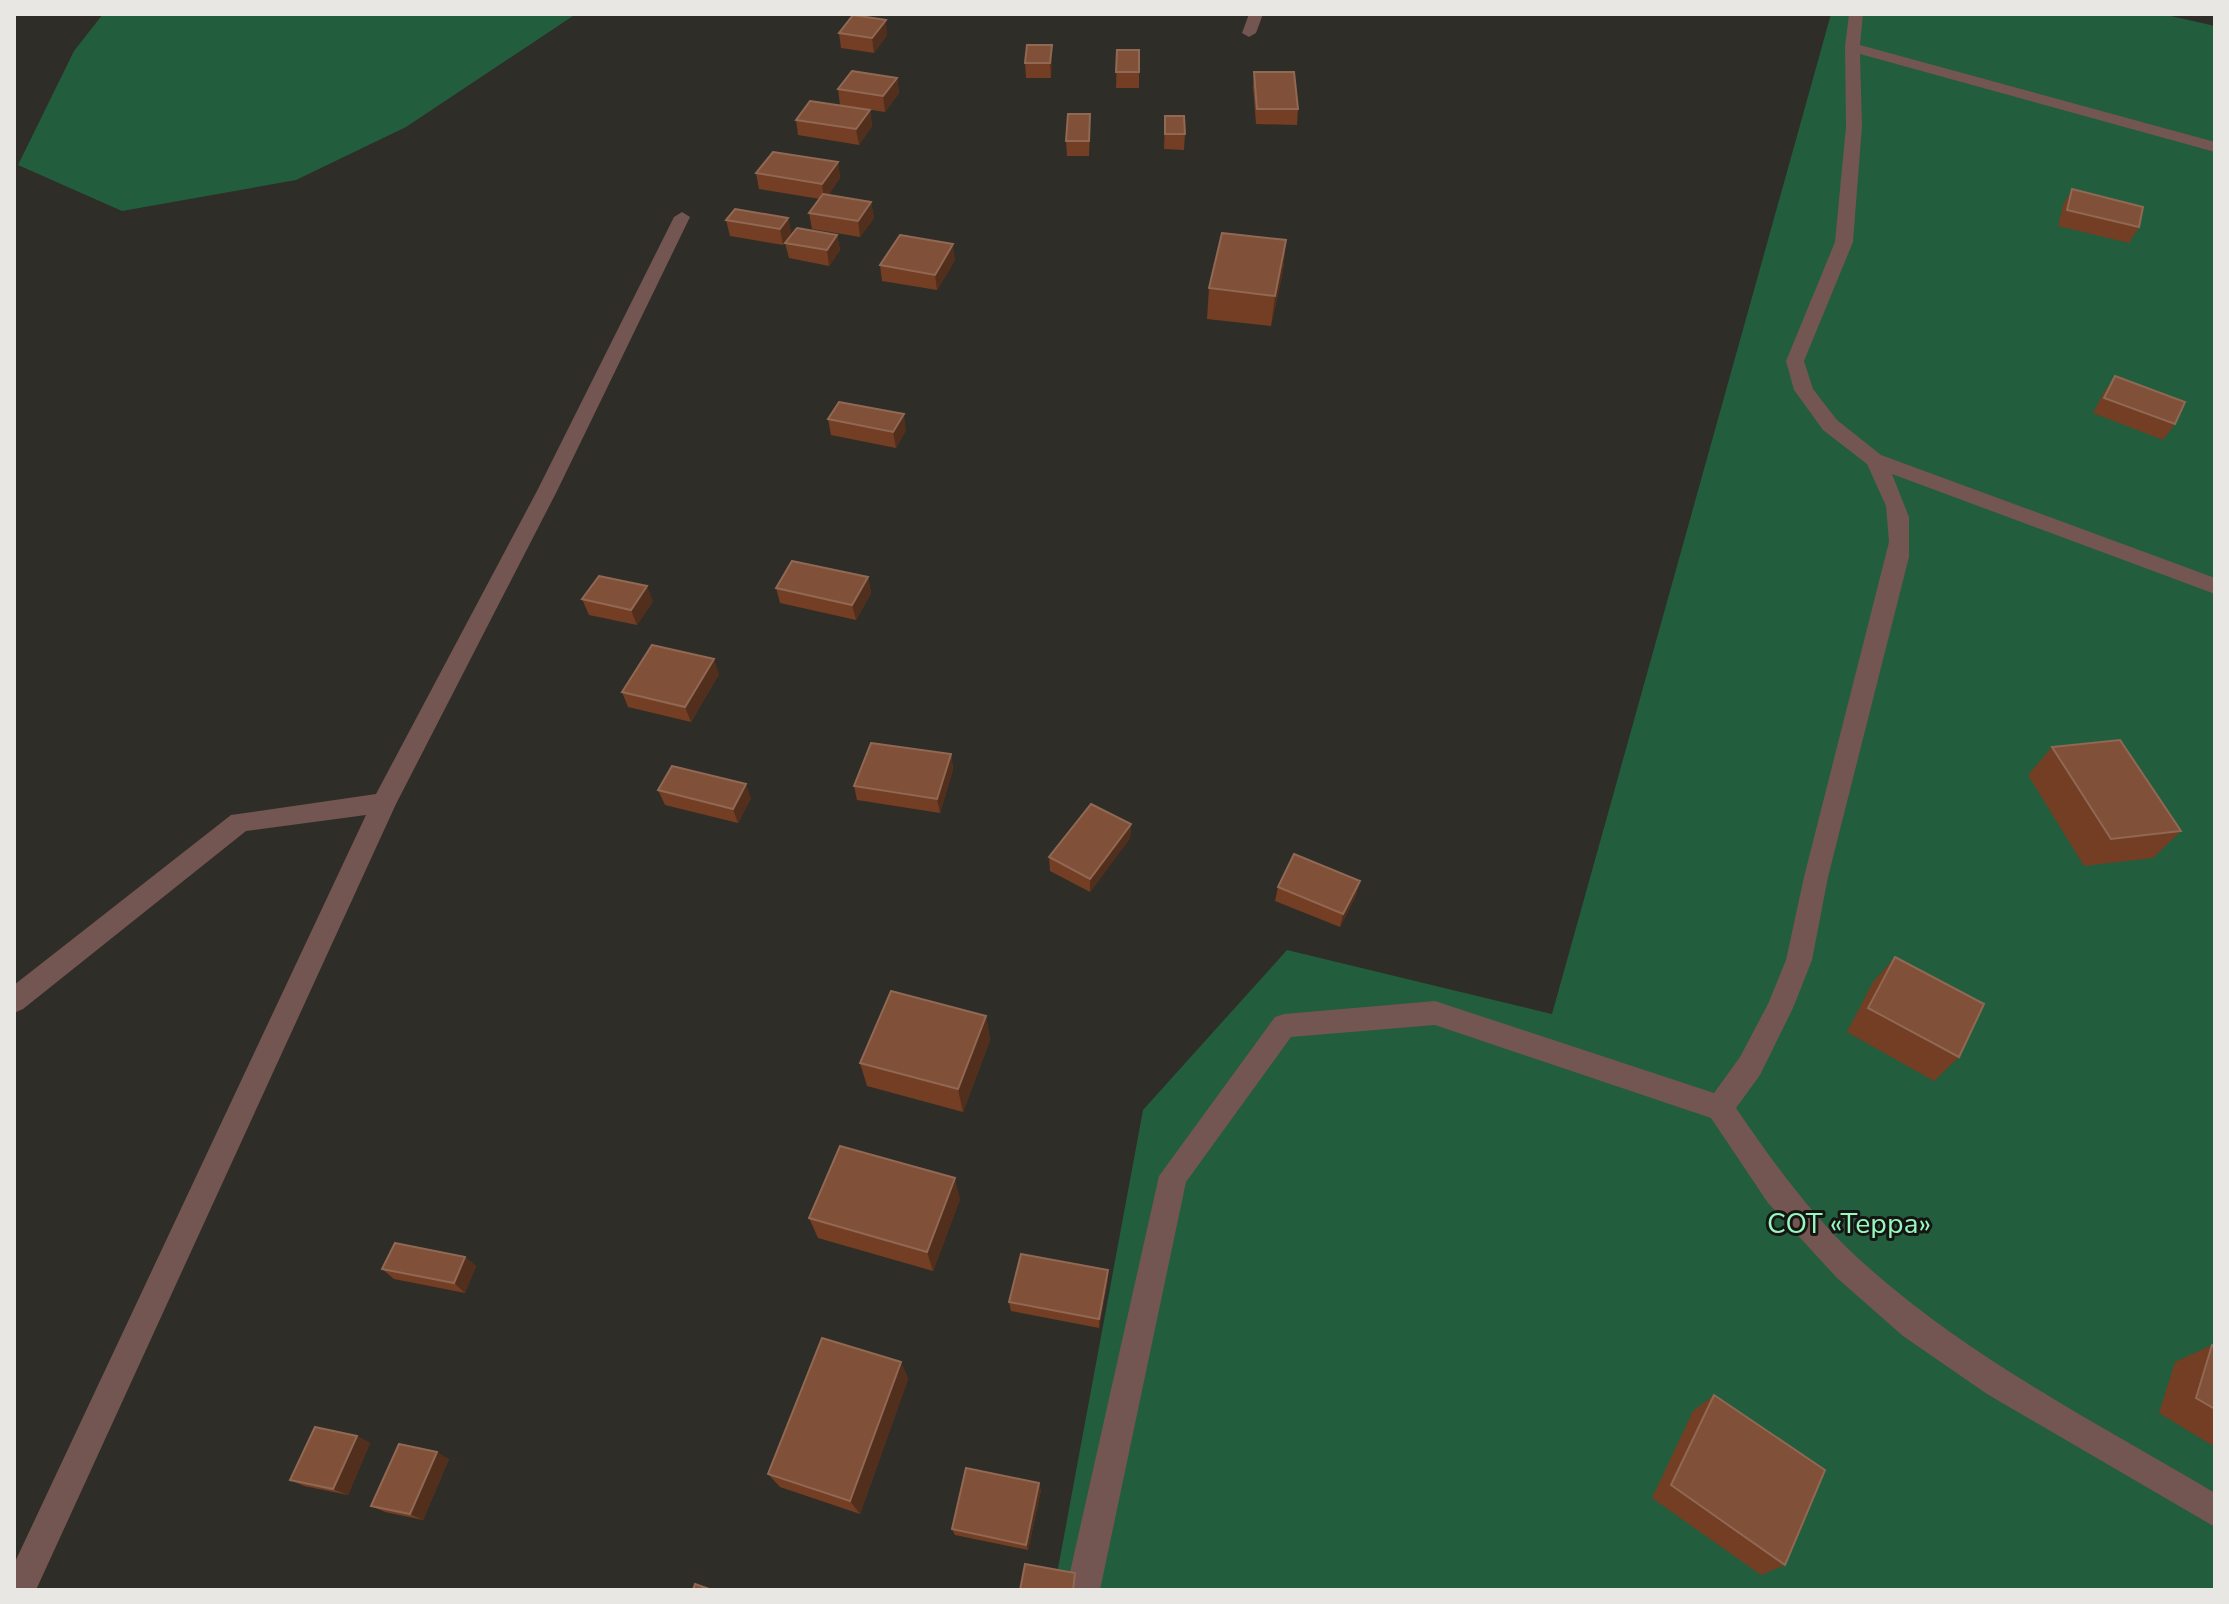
<svg xmlns="http://www.w3.org/2000/svg" width="2229" height="1604" viewBox="0 0 2229 1604" font-family="'Nunito Sans',sans-serif">
  <rect width="100%" height="100%" fill="#2f2d27"/>
  <path fill="#225d3e" d="M103 14H576L406 127 296 180 122 211 18 165 74 51Z
    M1831 14H2162L2215 26V1590H1054L1143 1110 1287 950 1552 1014Z"/>
  <g fill="none" stroke-linecap="round" stroke-linejoin="round">
    <path fill="#735551" fill-rule="evenodd" d="M1249 14H1263L1256 33 1249 37 1242 33Z
      M1849 14H1863L1860 45 2215 142V152L1860 54 1862 126 1853 242 1804 361 1813 389 1837 420 1881 455 2215 578V594L1892 474 1909 517V557L1828 877 1812 960 1793 1008 1760 1075 1736 1108C1773 1162 1811 1215 1859 1259 1964 1355 2093 1421 2215 1493V1527L1987 1394 1903 1336 1837 1278 1768 1203 1711 1118 1435 1025 1291 1037 1186 1182 1100 1590H1066L1159 1176 1275 1017 1284 1014 1435 1001 1714 1093 1740 1057 1768 1004 1786 960 1804 877 1889 542 1886 506 1867 464 1823 430 1794 390 1786 361 1835 242 1846 126 1845 47Z
      M682 212 690 217 557 491 396 804 36 1590H14V1564L366 815 246 831 23 1009 14 1013V985L231 815 376 794 537 491 674 217Z"/>
  </g>
  <path fill="#733e23" d="M839 33 887 35 874 53 841 48Z
    M1052 45 1051 78H1026L1025 63Z
    M1117 50H1139V88H1116Z
    M1254 72 1298 109 1297 125 1256 124 1253 87Z
    M897 78 899 93 885 112 840 105 838 89Z
    M870 110 872 126 859 145 798 135 796 120Z
    M1165 116 1185 134 1184 150 1164 149Z
    M1090 130 1089 156H1067L1066 141Z
    M838 162 840 178 828 195 871 202 874 218 860 237 812 229 809 213 820 199 759 189 756 173Z
    M2072 189 2139 227 2129 243 2058 226 2063 205Z
    M788 218 791 233 783 245 730 236 726 220Z
    M837 235 840 250 829 266 789 258 785 243Z
    M1286 240 1283 271 1271 326 1207 319 1209 288Z
    M955 260 937 290 882 281 880 265Z
    M2115 376 2175 424 2163 440 2093 413 2104 392Z
    M828 419 906 430 896 448 831 435Z
    M868 577 871 593 856 620 780 603 776 588Z
    M582 599 653 601 637 625 589 615Z
    M719 674 691 722 628 707 622 692Z
    M2052 747 2181 831 2153 858 2084 866 2028 775Z
    M951 754 953 769 940 813 857 800 854 786Z
    M658 790 751 798 738 823 665 805Z
    M1131 824 1130 838 1090 892 1050 871 1049 857Z
    M1360 881 1356 895 1340 927 1275 901 1278 887Z
    M1895 957 1959 1057 1934 1081 1847 1032 1873 982Z
    M986 1016 990 1040 963 1112 867 1086 860 1063Z
    M960 1199 933 1271 818 1238 809 1218Z
    M465 1257 476 1266 465 1293 394 1279 382 1269Z
    M1108 1279 1099 1328 1011 1311 1009 1302Z
    M2212 1345 2215 1347V1447L2159 1413 2175 1362Z
    M901 1362 908 1379 860 1514 780 1487 768 1474Z
    M1714 1395 1785 1565 1761 1575 1652 1498 1693 1411Z
    M357 1436 370 1443 348 1495 304 1486 290 1480Z
    M449 1459 423 1520 385 1512 371 1506Z
    M1041 1490 1028 1550 955 1535 952 1529Z"/>
  <path fill="#522f1c" d="M886 20 887 35 874 53 872 38Z
    M1052 45V60L1051 78 1050 63Z
    M897 78 899 93 885 112 883 96Z
    M870 110 872 126 859 145 856 129Z
    M838 162 840 178 824 200 822 184Z
    M871 202 874 218 860 237 858 221Z
    M788 218 791 233 783 245 780 229Z
    M837 235 840 250 829 266 827 250Z
    M1286 240 1283 271 1271 326 1275 296Z
    M953 244 955 260 937 290 935 275Z
    M904 414 906 430 896 448 893 432Z
    M868 577 871 593 856 620 852 605Z
    M647 586 653 601 637 625 631 610Z
    M714 659 719 674 691 722 685 707Z
    M951 754 953 769 940 813 937 799Z
    M746 784 751 798 738 823 733 809Z
    M1131 824 1130 838 1090 892V879Z
    M1360 881 1356 895 1340 927 1343 914Z
    M986 1016 990 1040 963 1112 958 1089Z
    M955 1178 960 1199 933 1271 927 1252Z
    M465 1257 476 1266 465 1293 454 1283Z
    M1108 1270V1279L1099 1328V1319Z
    M901 1362 908 1379 860 1514 850 1501Z
    M357 1436 370 1443 348 1495 333 1489Z
    M437 1452 449 1459 423 1520 410 1514Z
    M1039 1483 1041 1490 1028 1550 1026 1545Z"/>
  <path fill="#805038" stroke="#906853" stroke-width="2" d="M853 15 886 20 872 38 839 33Z
    M1027 45H1052L1050 63H1025Z
    M1117 50H1139V72H1116Z
    M852 71 897 78 883 96 838 89Z
    M1254 72H1294L1298 109H1257Z
    M810 101 870 110 856 129 796 120Z
    M1068 114H1090L1089 141H1066Z
    M1165 116H1184L1185 134H1165Z
    M773 152 838 162 822 184 756 173Z
    M2072 189 2143 207 2139 227 2067 210Z
    M823 194 871 202 858 221 809 213Z
    M735 209 788 218 780 229 726 220Z
    M797 228 837 235 827 250 785 243Z
    M1222 233 1286 240 1275 296 1209 288Z
    M900 235 953 244 935 275 880 265Z
    M2115 376 2185 402 2175 424 2104 398Z
    M839 402 904 414 893 432 828 419Z
    M792 561 868 577 852 605 776 588Z
    M599 576 647 586 631 610 582 599Z
    M652 645 714 659 685 707 622 692Z
    M2120 740 2181 831 2111 839 2052 747Z
    M871 743 951 754 937 799 854 786Z
    M672 766 746 784 733 809 658 790Z
    M1091 804 1131 824 1090 879 1049 857Z
    M1294 854 1360 881 1343 914 1278 887Z
    M1895 957 1984 1004 1959 1057 1868 1008Z
    M891 991 986 1016 958 1089 860 1063Z
    M840 1146 955 1178 927 1252 809 1218Z
    M395 1243 465 1257 454 1283 382 1269Z
    M1021 1254 1108 1270 1099 1319 1009 1302Z
    M822 1338 901 1362 850 1501 768 1474Z
    M2212 1345 2215 1347V1409L2196 1398Z
    M1714 1395 1825 1470 1785 1565 1671 1485Z
    M315 1427 357 1436 333 1489 290 1480Z
    M399 1444 437 1452 410 1514 371 1506Z
    M966 1468 1039 1483 1026 1545 952 1529Z
    M1025 1564 1075 1573 1073 1590H1020Z
    M695 1584 712 1590H693Z"/>
  <g text-anchor="middle" dominant-baseline="central" stroke-width="6" stroke-linejoin="round" paint-order="stroke">
    <g font-size="28" fill="#96f7bf" stroke="#161513">
      <text x="1849" y="1224">СОТ «Терра»</text>
    </g>
  </g>
  <rect width="2229" height="1604" fill="none" stroke="#e9e7e4" stroke-width="32"/>
</svg>
